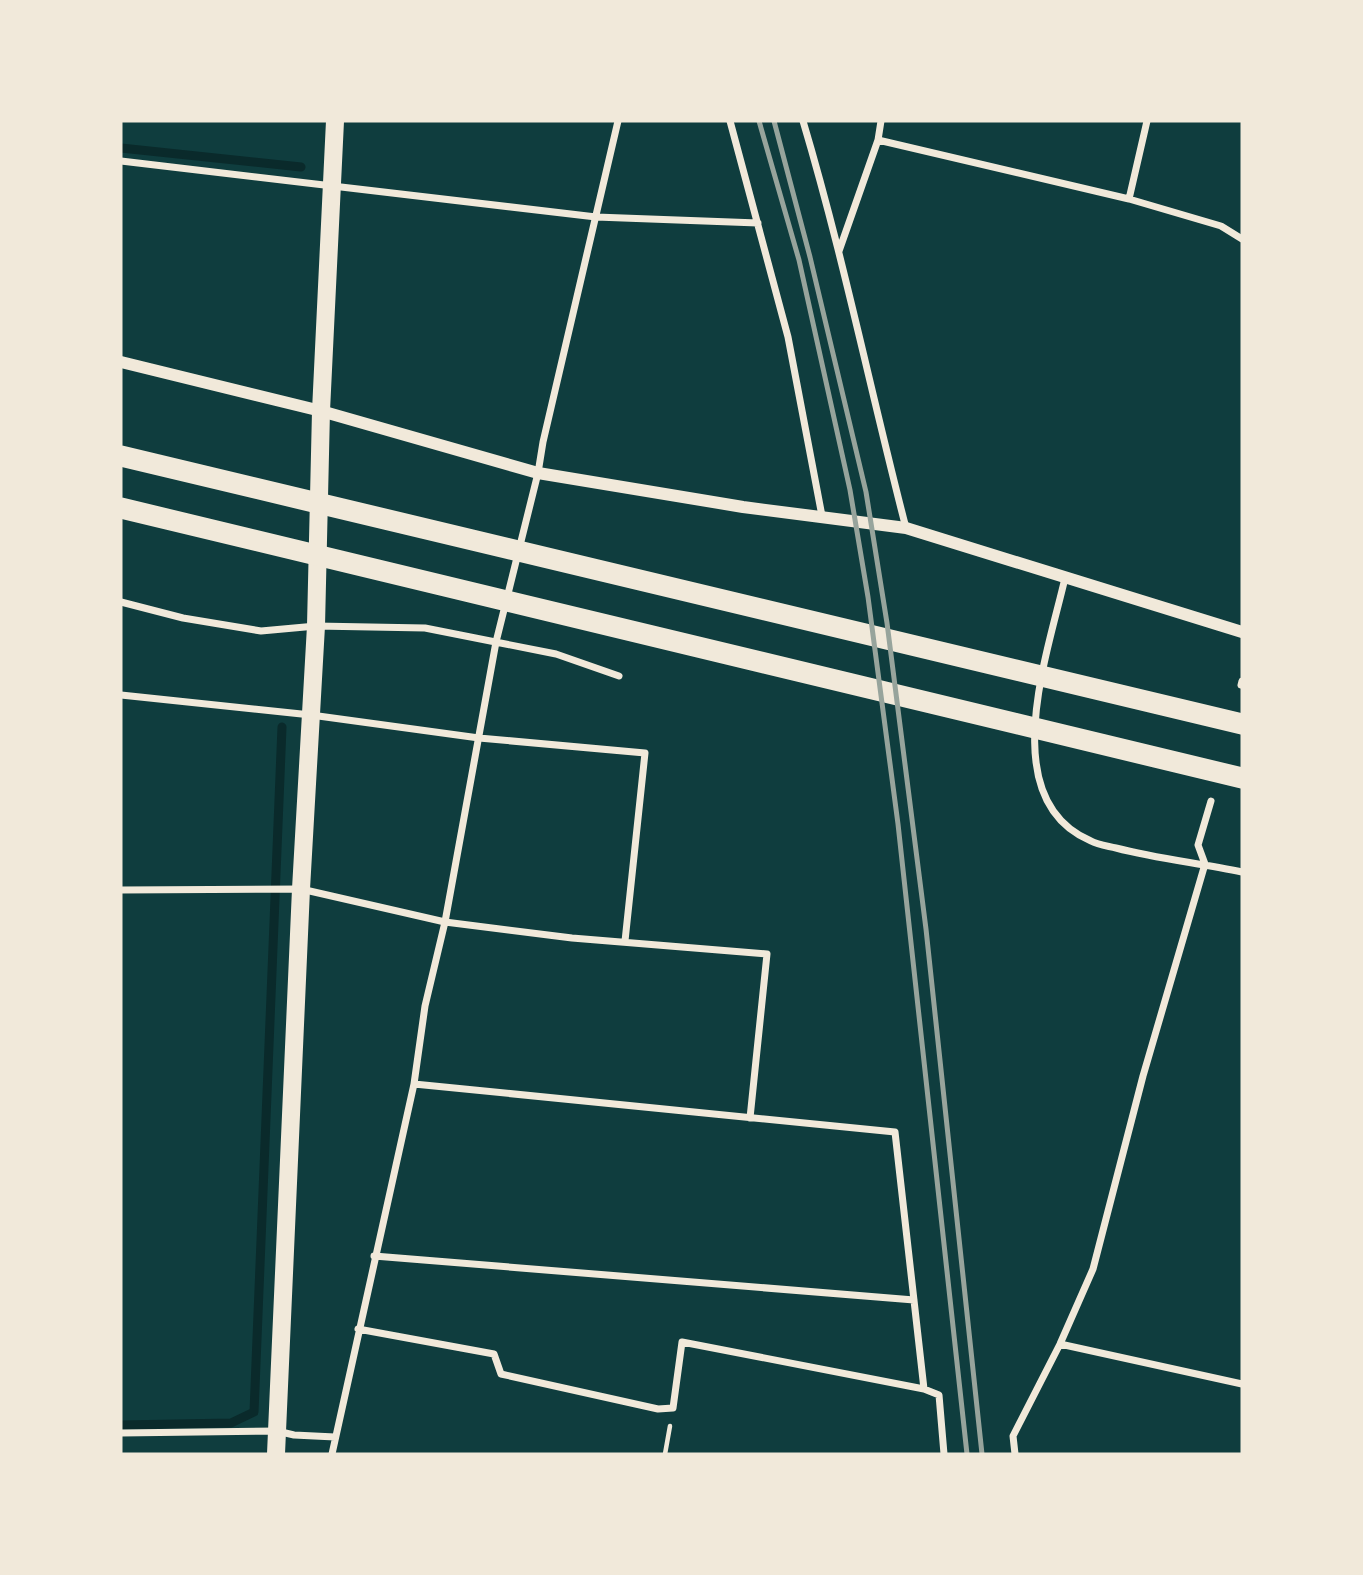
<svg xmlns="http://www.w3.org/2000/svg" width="1363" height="1575" viewBox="0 0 1363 1575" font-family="'Sofia Sans Condensed',sans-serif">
  <rect width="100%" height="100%" fill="#0f3d3e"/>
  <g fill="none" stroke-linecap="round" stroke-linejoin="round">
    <path stroke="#0a2a2b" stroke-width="9" d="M121 148 301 167
      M121 1425 231 1423 254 1412 282 727"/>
    <path stroke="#f1e9da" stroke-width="4.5" d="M665 1454 670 1426"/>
    <path stroke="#f1e9da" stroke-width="7" d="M730 121 788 337 822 516
      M803 121C843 255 871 393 906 528
      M878 140 1129 199 1221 226 1242 239
      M121 161 596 217 758 223
      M1129 199 1147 121
      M839 251 878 140 881 121
      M1065 578C1048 653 994 800 1091 841 1098 845 1108 846 1116 848 1158 859 1200 863 1242 872
      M121 602 183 618 261 631 316 626 425 628 556 654 619 676
      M1241 685 1242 681
      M121 695 311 715 479 738 645 753 625 941
      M121 890 301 889 445 922 572 938 767 954 750 1118
      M414 1084 895 1132 924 1389
      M374 1256 914 1300
      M358 1329 494 1354 501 1374 658 1409 673 1408 682 1342 924 1389 939 1395 944 1454
      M1060 1344 1242 1384
      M121 1433 277 1431 294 1435 335 1437
      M332 1454 414 1084 425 1006 445 922 496 642 538 473 543 442 618 121
      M1015 1454 1013 1436 1060 1344 1093 1269 1143 1076 1205 864 1198 845 1211 801"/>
    <path stroke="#f1e9da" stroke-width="12" d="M121 362 321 411 538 473 743 507 906 528 1242 632"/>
    <path stroke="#f1e9da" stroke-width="18" d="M276 1454 301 889 316 626 321 411 335 121"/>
    <path stroke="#f1e9da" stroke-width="21" d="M121 456 1242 724
      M121 508 1242 778"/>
    <path stroke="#97a49c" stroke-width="5" d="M759 121 799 260 850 490 868 597 898 824 967 1454
      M774 121 810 257 866 492 887 623 926 929 982 1454"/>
  </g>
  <rect width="1363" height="1575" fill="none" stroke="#f1e9da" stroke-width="245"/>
</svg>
